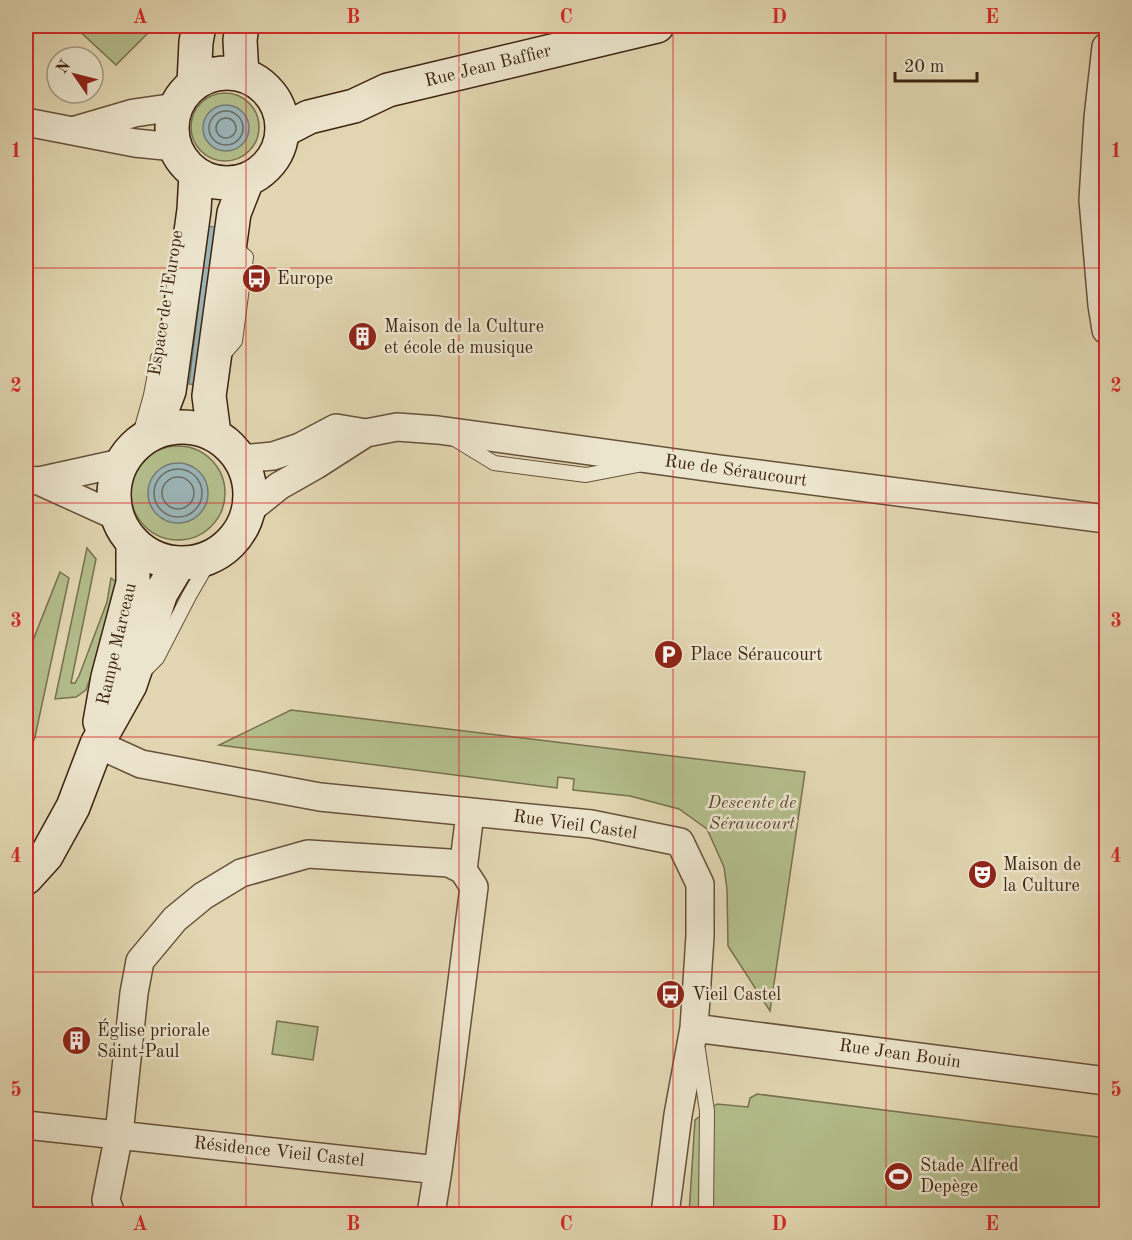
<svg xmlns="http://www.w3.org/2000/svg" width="1132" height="1240" viewBox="0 0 1132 1240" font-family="'Old Standard TT',serif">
  <rect width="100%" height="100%" fill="#e2d7b2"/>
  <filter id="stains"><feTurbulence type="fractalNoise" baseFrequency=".00333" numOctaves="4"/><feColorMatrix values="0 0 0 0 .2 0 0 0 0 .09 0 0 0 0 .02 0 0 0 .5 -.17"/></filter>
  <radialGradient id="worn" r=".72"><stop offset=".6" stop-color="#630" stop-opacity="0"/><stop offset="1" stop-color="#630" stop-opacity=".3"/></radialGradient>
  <path fill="#b3be8c" stroke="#78714f" stroke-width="1.5" d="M74 26H155L116 65Z
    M191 127a34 34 0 1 1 68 0a34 34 0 1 1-68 0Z
    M131 493a47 47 0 1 1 94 0a47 47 0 1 1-94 0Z
    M87 548 96 559 71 683H75L79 676 107 602 111 578 122 586 86 690 76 697 55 699Z
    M60 572 69 578 35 737 26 760V658Z
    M291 710 805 772 770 1011 728 946 727 889 724 867 707 829 679 809 630 796 573 790 574 779 558 777 557 788 219 745Z
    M277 1021 318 1027 313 1060 272 1054Z
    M757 1094 1106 1138V1214H689L695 1120 717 1104 748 1107 750 1098Z"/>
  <path fill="#9bb6b9" stroke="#767c76" stroke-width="1.5" d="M203 128a23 23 0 1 1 46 0a23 23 0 1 1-46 0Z
    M208 226 220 228 200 385 189 384Z
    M148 493a30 30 0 1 1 60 0a30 30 0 1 1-60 0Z"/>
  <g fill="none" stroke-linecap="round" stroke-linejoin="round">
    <path stroke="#6c6d66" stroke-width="1.5" d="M209 128a17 17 0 1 1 34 0a17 17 0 1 1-34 0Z
      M216 128a10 10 0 1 1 20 0a10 10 0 1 1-20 0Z
      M154 493a24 24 0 1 1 48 0a24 24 0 1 1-48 0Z
      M162 493a16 16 0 1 1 32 0a16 16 0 1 1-32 0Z"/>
    <defs>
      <path id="service" d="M222 356 235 341 246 257 231 244
        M453 438 494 463 586 475 638 465
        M138 442 151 395 158 358
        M144 671 157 658 189 596 212 556
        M698 1050 707 1111 706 1214"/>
      <path id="minor" d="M1106 47 1098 118 1093 200 1102 305 1106 330
        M26 122 135 143 175 147
        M76 130 134 113 176 107
        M240 459 273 456 300 447 336 428 366 433 397 427 438 430 720 469 1106 519
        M26 480 39 481 121 463
        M39 481 116 516
        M248 511 279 486 316 465 366 433
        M97 744 141 764 320 797 591 824 680 842 700 884V936L694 1028 678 1115 665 1214
        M463 870 470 813
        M694 1028 1106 1081
        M26 1125 438 1170
        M111 1214 106 1200 119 1134 134 993 140 961 175 919 203 896 241 873 308 854 449 863 463 870 474 887 438 1170 431 1214"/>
      <path id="secondary" d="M242 26 240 40 242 75
        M172 128a55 55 0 1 1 110 0a55 55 0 1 1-110 0Z
        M194 83 196 42 199 26
        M282 131 309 117 354 106 388 90 657 26
        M114 495a68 68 0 1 1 136 0a68 68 0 1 1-136 0Z
        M153 433 169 391 194 210 196 174
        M214 434 209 396 234 213 247 180
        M100 722 108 677 133 583V543
        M26 878 46 856 73 807 97 744 130 685 161 593 179 563"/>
    </defs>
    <use href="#service" stroke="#67513a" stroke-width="16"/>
    <use href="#minor" stroke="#67513a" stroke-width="30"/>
    <use href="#secondary" stroke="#3e2412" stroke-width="36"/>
    <use href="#service" stroke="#ece5cd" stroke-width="14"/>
    <use href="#minor" stroke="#ece5cd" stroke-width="27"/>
    <use href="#secondary" stroke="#ece5cd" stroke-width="33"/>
  </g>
  <path fill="none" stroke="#d62828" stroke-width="1.5" stroke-opacity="0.55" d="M246 26V1214M459 26V1214M673 26V1214M886 26V1214M26 268H1106M26 503H1106M26 737H1106M26 972H1106"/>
  <defs>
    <symbol id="bus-disc" viewBox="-11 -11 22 22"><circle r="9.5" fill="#8f2418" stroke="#ece5cd"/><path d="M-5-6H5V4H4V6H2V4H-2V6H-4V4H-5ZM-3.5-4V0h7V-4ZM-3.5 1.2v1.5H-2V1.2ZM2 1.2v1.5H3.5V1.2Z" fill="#fff"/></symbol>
    <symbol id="building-disc" viewBox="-11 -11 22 22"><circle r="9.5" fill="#8f2418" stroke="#ece5cd"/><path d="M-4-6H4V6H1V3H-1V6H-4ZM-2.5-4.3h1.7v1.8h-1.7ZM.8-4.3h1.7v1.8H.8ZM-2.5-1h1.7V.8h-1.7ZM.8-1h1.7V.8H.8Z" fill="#fff"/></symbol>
    <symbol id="parking-disc" viewBox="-11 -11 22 22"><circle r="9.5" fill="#8f2418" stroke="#ece5cd"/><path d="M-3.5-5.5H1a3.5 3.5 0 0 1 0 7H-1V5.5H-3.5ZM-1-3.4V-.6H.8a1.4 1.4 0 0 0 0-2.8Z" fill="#fff"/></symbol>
    <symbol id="theatre-disc" viewBox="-11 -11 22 22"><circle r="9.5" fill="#8f2418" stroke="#ece5cd"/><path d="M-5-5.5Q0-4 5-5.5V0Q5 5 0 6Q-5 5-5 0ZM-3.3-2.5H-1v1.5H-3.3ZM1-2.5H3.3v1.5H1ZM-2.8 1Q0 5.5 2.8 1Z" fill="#fff"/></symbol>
    <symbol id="stadium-disc" viewBox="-11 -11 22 22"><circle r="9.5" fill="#8f2418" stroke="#ece5cd"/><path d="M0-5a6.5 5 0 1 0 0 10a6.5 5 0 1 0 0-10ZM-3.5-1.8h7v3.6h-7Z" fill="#fff"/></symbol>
  </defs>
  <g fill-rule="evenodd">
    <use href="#bus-disc" x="240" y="262" width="33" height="33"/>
    <use href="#building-disc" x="346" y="320" width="33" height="33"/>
    <use href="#parking-disc" x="652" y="638" width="33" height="33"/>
    <use href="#theatre-disc" x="966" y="858" width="33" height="33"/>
    <use href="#bus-disc" x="654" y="978" width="33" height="33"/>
    <use href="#building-disc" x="60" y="1024" width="33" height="33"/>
    <use href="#stadium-disc" x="882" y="1160" width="33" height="33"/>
  </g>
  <g text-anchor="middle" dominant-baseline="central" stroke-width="5" stroke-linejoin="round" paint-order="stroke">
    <g font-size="18" fill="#3e2412" stroke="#ece5cd">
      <text transform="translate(488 66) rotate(-14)">Rue Jean Baffier</text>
      <text transform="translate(166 303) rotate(-81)">Espace de l'Europe</text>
      <text transform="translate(736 471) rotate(8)">Rue de Séraucourt</text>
      <text transform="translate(117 644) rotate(-77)">Rampe Marceau</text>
      <text transform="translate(575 825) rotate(8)">Rue Vieil Castel</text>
      <text transform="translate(900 1054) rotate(8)">Rue Jean Bouin</text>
      <text transform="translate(279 1152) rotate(6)">Résidence Vieil Castel</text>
    </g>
    <g font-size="18" fill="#3e2412" stroke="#ece5cd" text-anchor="start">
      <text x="277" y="279">Europe</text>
      <text x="384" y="327">Maison de la Culture<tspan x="384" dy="21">et école de musique</tspan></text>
      <text x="690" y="655">Place Séraucourt</text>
      <text x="1003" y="865">Maison de<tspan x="1003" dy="21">la Culture</tspan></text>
      <text x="692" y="995">Vieil Castel</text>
      <text x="97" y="1031">Église priorale<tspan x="97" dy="21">Saint-Paul</tspan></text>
      <text x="920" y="1166">Stade Alfred<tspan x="920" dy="21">Depège</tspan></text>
    </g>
    <g font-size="18" font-style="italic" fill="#5b4a30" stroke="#ece5cd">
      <text x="752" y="803">Descente de<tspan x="752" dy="21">Séraucourt</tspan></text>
    </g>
  </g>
  <rect width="1132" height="1240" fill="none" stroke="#e2d7b2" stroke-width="66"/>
  <g transform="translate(75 75) rotate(305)"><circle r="28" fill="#ece5cd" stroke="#a69882" stroke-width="1.5"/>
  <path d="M0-4.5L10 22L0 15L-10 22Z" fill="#8f2418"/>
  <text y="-9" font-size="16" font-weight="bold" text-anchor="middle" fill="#3e2412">N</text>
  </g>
  <path d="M895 72v9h82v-9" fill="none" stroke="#3e2412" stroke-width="3"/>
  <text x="904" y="72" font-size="18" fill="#3e2412" stroke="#ece5cd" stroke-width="4.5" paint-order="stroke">20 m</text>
  <rect x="33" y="33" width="1066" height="1174" fill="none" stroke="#d62828" stroke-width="2"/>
  <g font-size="20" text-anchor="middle" font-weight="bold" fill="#d62828">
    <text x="140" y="23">A</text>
    <text x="353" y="23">B</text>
    <text x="566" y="23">C</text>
    <text x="779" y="23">D</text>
    <text x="992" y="23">E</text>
    <text x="16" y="157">1</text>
    <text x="1116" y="157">1</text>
    <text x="16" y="392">2</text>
    <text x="1116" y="392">2</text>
    <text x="16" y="627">3</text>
    <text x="1116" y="627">3</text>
    <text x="16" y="862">4</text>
    <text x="1116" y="862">4</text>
    <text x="16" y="1096">5</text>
    <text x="1116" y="1096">5</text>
    <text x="140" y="1230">A</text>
    <text x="353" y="1230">B</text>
    <text x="566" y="1230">C</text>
    <text x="779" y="1230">D</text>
    <text x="992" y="1230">E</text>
  </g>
  <rect width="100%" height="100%" filter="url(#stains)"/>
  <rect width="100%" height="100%" fill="url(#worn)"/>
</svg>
